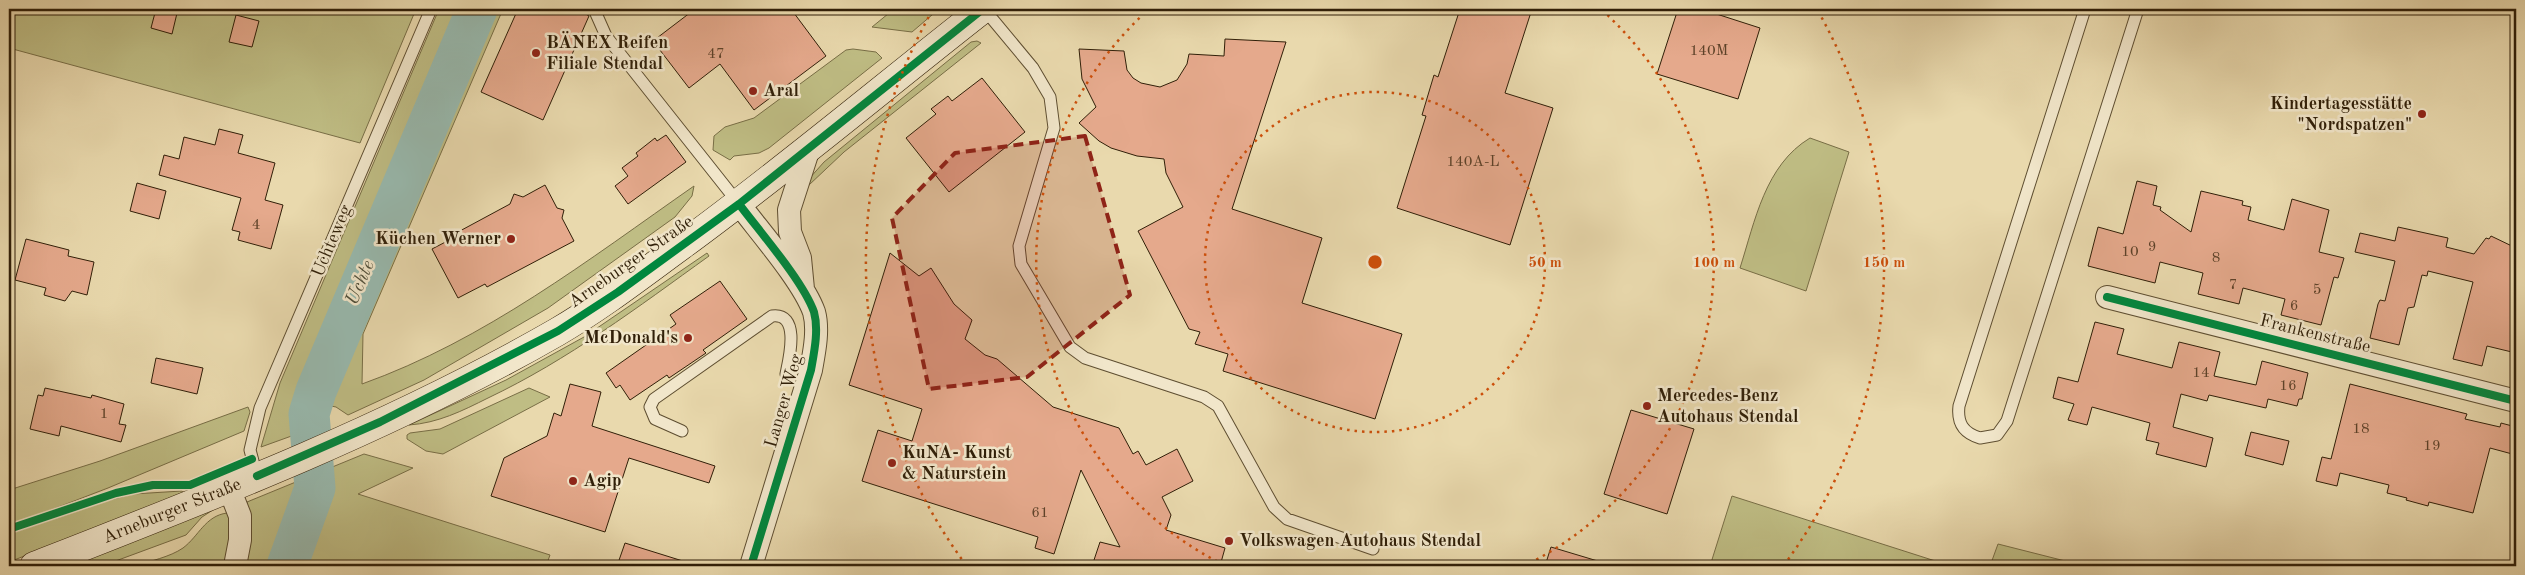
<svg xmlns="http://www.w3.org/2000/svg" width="2525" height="575" viewBox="0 0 2525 575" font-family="'Old Standard TT',serif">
  <rect width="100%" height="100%" fill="#e9d9ad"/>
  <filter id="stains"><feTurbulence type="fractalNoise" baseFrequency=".004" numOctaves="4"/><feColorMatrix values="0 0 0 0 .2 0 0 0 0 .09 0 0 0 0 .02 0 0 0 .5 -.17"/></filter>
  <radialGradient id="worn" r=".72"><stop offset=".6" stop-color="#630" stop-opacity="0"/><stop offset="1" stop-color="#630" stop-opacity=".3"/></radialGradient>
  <path fill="#bfbd84" stroke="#786e46" d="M9 9H416L360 143 9 48Z
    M439 9H503L363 334 362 384C485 340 588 260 694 186L692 196 675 217 548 308 424 380 348 415 336 407 326 405 322 425 261 447 280 383Z
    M894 9H939L912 32 872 27Z
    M977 41 981 43 844 152 809 185 798 202 808 180 824 162 971 42Z
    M853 49 876 52 882 58 769 148 759 153 734 156 730 160 713 150 714 136 725 127 754 118 846 50Z
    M1810 138 1849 152 1806 291 1740 268C1755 221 1765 165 1810 138Z
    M707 253 709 256C638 307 568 360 488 398 462 411 438 423 409 425L506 380 584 337Z
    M529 388 550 397 443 454 426 451 407 439V435L410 433 440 429Z
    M248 407 250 412 244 431 108 488 9 526V490L100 461Z
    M364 454 413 468 358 494 550 555 546 566H244L247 502Z
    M182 491 184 494 9 562V534L106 501 133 494Z
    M1732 496 1951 566H1710Z
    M219 506 202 517 186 535 102 566H71Z
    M227 513 233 525 224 566H135C150 561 170 557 183 548 199 536 205 516 227 513Z
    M1998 544 2081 565V566H1990Z"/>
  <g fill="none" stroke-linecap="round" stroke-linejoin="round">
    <path stroke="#98baaf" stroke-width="41" d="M287 566 315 488 309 414 316 391 477 9"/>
  </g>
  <path fill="#e5a98c" stroke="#301f08" d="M156 9H178L172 34 151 28Z
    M518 9H577L589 16 543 120 481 92Z
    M695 9H791L826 56 754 110 720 64 689 88 653 41Z
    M1460 9H1532L1505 93 1553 108 1510 245 1397 208 1426 116 1422 115 1434 75 1438 77Z
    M1678 9H1701L1760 28 1738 99 1657 74Z
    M236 15 259 21 252 47 229 42Z
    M1225 39 1286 42 1232 209 1322 238 1302 303 1402 334 1375 419 1223 371 1228 354 1195 344 1200 332 1189 329 1138 231 1183 207 1166 173 1164 159 1137 156 1111 148 1099 141 1079 123 1096 107 1082 79 1079 49 1124 51 1127 70 1133 78 1141 83 1160 87 1177 80 1187 64 1189 54 1224 56Z
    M982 78 1025 132 949 192 906 138 936 114 931 109 948 96 952 101Z
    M219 129 243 135 238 153 275 163 265 200 283 205 271 249 238 240 240 232 232 230 241 198 159 175 164 155 179 159 184 137 215 145Z
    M666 135 686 162 628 204 615 186 628 176 622 168 638 156 636 153 655 138 657 141Z
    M2137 181 2157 186 2153 205 2161 207 2160 210 2191 232 2201 191 2243 201 2242 205 2251 207 2248 220 2284 230 2292 199 2329 210 2319 252 2344 258 2338 278 2334 277 2321 325 2281 315 2285 299 2243 288 2239 304 2198 294 2203 273 2160 262 2155 283 2088 266 2098 227 2123 234Z
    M137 183 166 191 159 219 130 211Z
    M545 185 557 208 564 210 562 218 574 241 487 287 485 284 458 298 432 249 459 235 458 232 510 204 514 194 523 197Z
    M2398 227 2448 238 2446 247 2474 254 2486 238 2489 239 2491 236 2516 248V353L2487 346 2482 366 2453 359 2473 282 2428 271 2427 276 2422 275 2414 307 2408 308 2399 345 2370 338 2378 304 2380 300 2385 301 2395 261 2355 252 2360 233 2395 241Z
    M26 239 69 250 68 256 94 262 87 295 72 291 65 301 44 295 46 288 15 280Z
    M890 253 919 276 931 268 954 304 972 320 965 339 985 355 997 359 1053 407 1119 428 1133 454 1138 451 1146 465 1177 449 1193 481 1162 497 1171 515 1166 530 1225 548 1220 566H1092L1100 542 1120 547 1081 470 1054 554 1035 548 1038 537 862 481 878 430 912 441 922 409 849 385Z
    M720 281 747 319 703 350 706 353 669 378 667 375 630 400 620 385 616 388 606 373 676 324 670 315Z
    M2095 322 2124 329 2117 354 2172 368 2179 342 2220 352 2214 376 2256 385 2262 361 2308 373 2302 399H2299L2297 406 2268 399 2266 408 2209 395 2207 401 2181 394 2173 427 2213 438 2206 467 2156 454 2159 443 2146 440 2150 423 2092 407 2087 425 2068 420 2074 404 2053 398 2058 377 2078 382Z
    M156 358 203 368 197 394 151 383Z
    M570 384 601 392 592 426 715 466 709 483 629 458 605 532 491 496 504 458 547 436 554 413 561 416Z
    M2350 384 2467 414 2465 419 2500 427 2501 423 2516 427V455L2490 448 2473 513 2429 502 2428 506 2406 500 2407 498 2387 493 2389 485 2340 473 2337 486 2316 481 2322 457 2331 459Z
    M45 388 91 398 92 395 124 404 119 424 126 425 121 442 61 426 59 436 30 429 38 395 43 396Z
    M1631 410 1694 429 1667 514 1604 494Z
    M2251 432 2289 441 2283 465 2245 455Z
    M625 543 686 562 685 566H617Z
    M1551 547 1601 562 1600 566H1545Z"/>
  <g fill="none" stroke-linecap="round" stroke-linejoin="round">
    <defs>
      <path id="lane" d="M594 9 606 36 739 204
        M984 9 1033 68 1050 97 1054 128 1019 246 1021 264 1070 347 1085 358 1204 397 1218 406 1274 507 1287 519 1373 549
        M2085 9 1959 406C1957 423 1963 433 1980 438L1997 435 2007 421 2138 9
        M682 431 655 419 650 407 654 399 772 316C801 312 789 359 786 374
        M257 476 250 450 260 408 431 9"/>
      <path id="street" d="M739 204C760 232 803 281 814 312 819 330 814 353 811 370L751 566
        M803 289 800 258 790 232 789 210 809 148
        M2107 297 2516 401
        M229 488 240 516V540L235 566"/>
      <path id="secondary" d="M34 566C211 497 392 427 557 332 600 307 640 276 681 246 784 171 882 88 983 9"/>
    </defs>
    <use href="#lane" stroke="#5e4e31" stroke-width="13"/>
    <use href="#street" stroke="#5e4e31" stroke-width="24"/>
    <use href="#secondary" stroke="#301f08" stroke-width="29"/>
    <use href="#lane" stroke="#f1e6ca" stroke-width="11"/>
    <use href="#street" stroke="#f1e6ca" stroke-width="22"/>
    <use href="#secondary" stroke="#f1e6ca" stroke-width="28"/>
    <defs>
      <path id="cycleway" d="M739 204C760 232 803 281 814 312 819 330 814 353 811 370L751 566
        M2107 297 2516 401
        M257 476 380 422 558 331 618 292 739 204 983 9
        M9 529 116 493 153 485H190L252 459"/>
    </defs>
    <use href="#cycleway" stroke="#f1e6ca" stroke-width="11"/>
    <use href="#cycleway" stroke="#00873e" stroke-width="8"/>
  </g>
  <path fill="#8f2418" fill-opacity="0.2" stroke="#8f2418" stroke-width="4" stroke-dasharray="10 6" stroke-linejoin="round" d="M1085 136 1130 295 1027 377 929 389 892 218 955 153Z"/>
  <g fill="none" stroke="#cc500b" stroke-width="2.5" stroke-dasharray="2.5 5">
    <circle cx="1375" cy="262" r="170"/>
    <path d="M1224 565A339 339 0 0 1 1148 10M1602 10A339 339 0 0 1 1526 565"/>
    <path d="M966 565A509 509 0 0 1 932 11M1818 11A509 509 0 0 1 1784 565"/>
  </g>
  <g fill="#8f2418" stroke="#f1e6ca" stroke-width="2">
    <circle cx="536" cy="53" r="5"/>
    <circle cx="753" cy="91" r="5"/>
    <circle cx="2422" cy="114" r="5"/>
    <circle cx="511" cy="239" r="5"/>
    <circle cx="688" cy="338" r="5"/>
    <circle cx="1647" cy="406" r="5"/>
    <circle cx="892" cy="463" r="5"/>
    <circle cx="573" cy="481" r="5"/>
    <circle cx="1229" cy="541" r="5"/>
  </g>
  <g text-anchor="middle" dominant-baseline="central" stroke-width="5" stroke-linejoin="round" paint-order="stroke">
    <g font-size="15" fill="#5d4229">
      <text x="1709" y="51">140M</text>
      <text x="716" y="54">47</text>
      <text x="1473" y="162">140A-L</text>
      <text x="256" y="225">4</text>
      <text x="2152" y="247">9</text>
      <text x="2130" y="252">10</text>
      <text x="2216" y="258">8</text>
      <text x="2233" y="285">7</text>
      <text x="2317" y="290">5</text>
      <text x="2294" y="306">6</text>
      <text x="2201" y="373">14</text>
      <text x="2288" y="386">16</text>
      <text x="104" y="414">1</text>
      <text x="2361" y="429">18</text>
      <text x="2432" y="446">19</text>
      <text x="1040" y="513">61</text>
    </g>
    <g font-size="18" font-weight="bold" fill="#301f08" stroke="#f1e6ca" text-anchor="start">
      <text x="546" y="43">BÄNEX Reifen<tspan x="546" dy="21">Filiale Stendal</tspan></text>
      <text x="763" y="91">Aral</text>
      <text x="2412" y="104" text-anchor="end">Kindertagesstätte<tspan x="2412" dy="21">"Nordspatzen"</tspan></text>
      <text x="501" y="239" text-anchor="end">Küchen Werner</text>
      <text x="678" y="338" text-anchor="end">McDonald's</text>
      <text x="1657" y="396">Mercedes-Benz<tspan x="1657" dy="21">Autohaus Stendal</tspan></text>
      <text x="902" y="453">KuNA- Kunst<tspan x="902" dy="21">&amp; Naturstein</tspan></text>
      <text x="583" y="481">Agip</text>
      <text x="1239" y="541">Volkswagen Autohaus Stendal</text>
    </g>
    <g font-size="18" fill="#301f08" stroke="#f1e6ca">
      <text transform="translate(332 241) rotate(-67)">Uchteweg</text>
      <text transform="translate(631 262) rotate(-35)">Arneburger Straße</text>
      <text transform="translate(2315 334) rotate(14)">Frankenstraße</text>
      <text transform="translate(784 401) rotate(-74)">Langer Weg</text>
      <text transform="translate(172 511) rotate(-22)">Arneburger Straße</text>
    </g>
    <g font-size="19" font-style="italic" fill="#4f4e3a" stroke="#f1e6ca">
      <text transform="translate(361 283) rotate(-67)">Uchte</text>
    </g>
  </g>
  <circle cx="1375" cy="262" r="8" fill="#cc500b" stroke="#f1e6ca" stroke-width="2.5"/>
  <g font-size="15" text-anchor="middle" font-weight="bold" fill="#cc500b" stroke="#f1e6ca" stroke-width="5" stroke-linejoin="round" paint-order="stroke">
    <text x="1545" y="267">50 m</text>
    <text x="1714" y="267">100 m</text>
    <text x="1884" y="267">150 m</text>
  </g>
  <rect width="2525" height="575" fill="none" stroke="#e9d9ad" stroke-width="30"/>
  <rect x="10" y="10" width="2505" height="555" fill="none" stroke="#301f08" stroke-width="2.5"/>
  <rect x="15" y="15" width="2495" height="545" fill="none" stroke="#301f08"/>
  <rect width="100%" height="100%" filter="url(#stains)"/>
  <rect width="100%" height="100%" fill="url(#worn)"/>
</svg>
